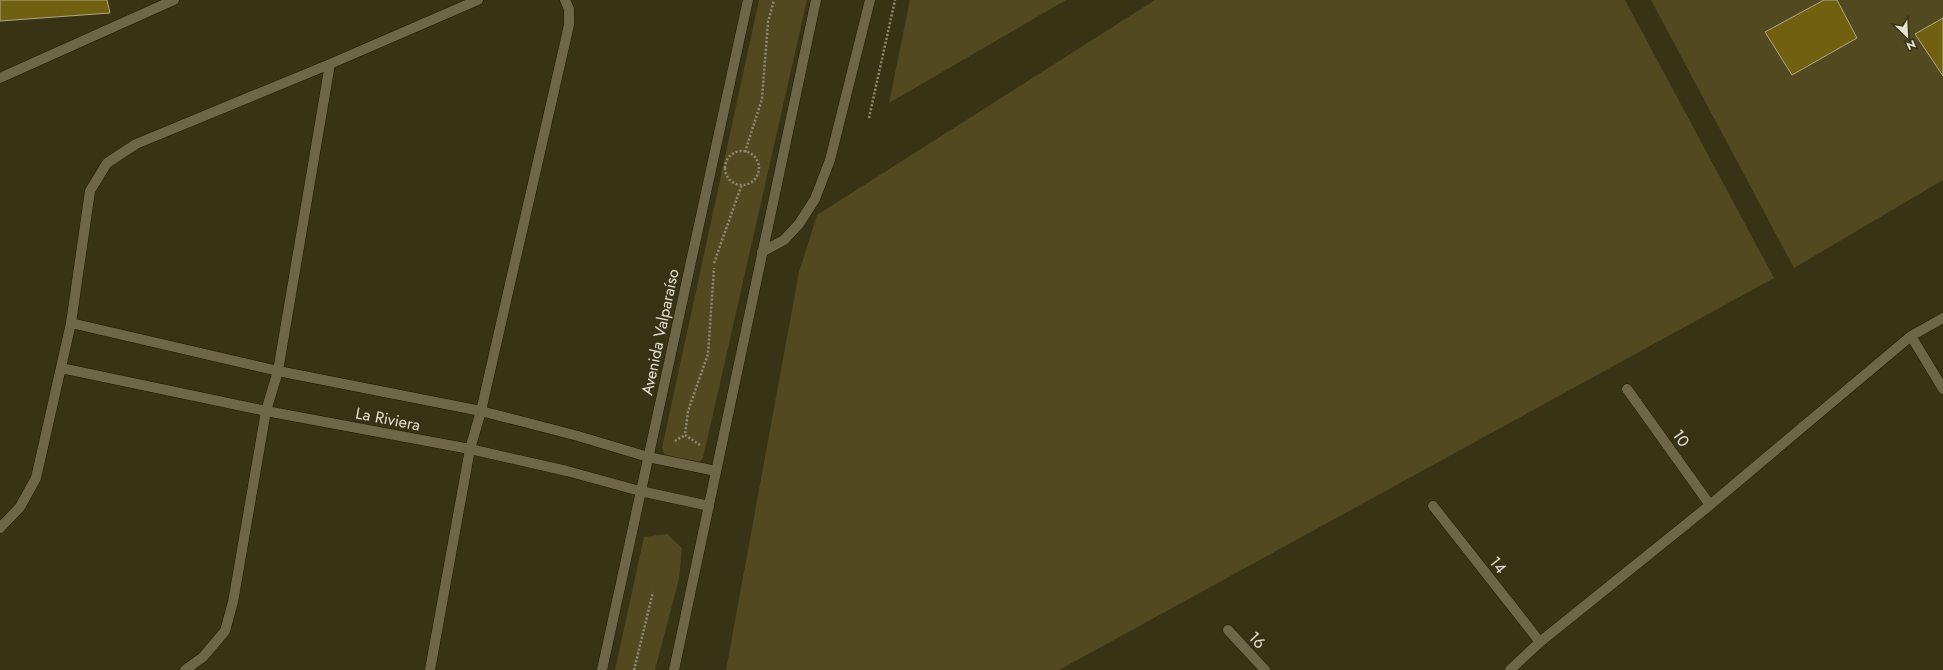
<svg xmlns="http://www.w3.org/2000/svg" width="1943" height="670" viewBox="0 0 1943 670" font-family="Jost,sans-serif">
  <rect width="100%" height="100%" fill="#393316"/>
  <path fill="#524920" d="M759 0H807L703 458 696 466 667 461 662 448Z
    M910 0H1066L889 103Z
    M1155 0H1625L1774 278 1059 670H726L799 272 817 215Z
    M1651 0H1943V180L1794 268Z
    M667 534 682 548 679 579 655 670H615L644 537Z"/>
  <path fill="#706010" stroke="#b0a888" d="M0 0H107L110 13 0 21Z
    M1824 0H1837L1857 38 1792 75 1765 32Z
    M1943 18V76L1915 34Z"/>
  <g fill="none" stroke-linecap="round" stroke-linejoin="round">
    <defs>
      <path id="service" d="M0 78 174 0
        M762 252 784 240 799 224 815 199 830 160 870 0"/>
      <path id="minor" d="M71 323 278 371 481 411 578 436 648 457 716 471
        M1911 336 1943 389
        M61 368 266 411 470 449 567 471 640 491 709 506
        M1627 389 1710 505
        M1433 506 1540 642
        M0 528 20 507 36 478 71 323 90 191 107 163 136 144 330 64 478 0
        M1228 630 1265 670
        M185 670 203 657 225 631 233 602 266 411 278 371 330 64
        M430 670 470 449 481 411 569 25V9L565 0
        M1510 670 1540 642 1710 505 1911 336 1943 318"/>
      <path id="secondary" d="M602 670 748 0
        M674 670 816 0"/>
    </defs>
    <use href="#service" stroke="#211a00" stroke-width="11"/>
    <use href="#minor" stroke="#211a00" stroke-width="11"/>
    <use href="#secondary" stroke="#211a00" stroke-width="11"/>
    <path stroke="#8f8b74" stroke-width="2.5" stroke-dasharray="2 2" stroke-linecap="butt" d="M869 118 895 0
      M725 168a17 17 0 1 1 34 0a17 17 0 1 1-34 0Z
      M745 152 762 99 768 22 774 0
      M714 263 742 184
      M675 441 685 435
      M700 445 685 435 688 411 708 354 714 268
      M634 670 653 592"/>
    <use href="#service" stroke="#6d6648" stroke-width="10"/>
    <use href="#minor" stroke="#6d6648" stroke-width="10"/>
    <use href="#secondary" stroke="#6d6648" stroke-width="10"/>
  </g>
  <g text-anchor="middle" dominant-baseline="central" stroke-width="4" stroke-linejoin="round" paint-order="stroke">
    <g font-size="16" fill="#e5e2d1" stroke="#393316">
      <text transform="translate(660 332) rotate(-78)">Avenida Valparaíso</text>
      <text transform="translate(388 419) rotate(11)">La Riviera</text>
      <text transform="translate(1681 438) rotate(55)">10</text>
      <text transform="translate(1498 565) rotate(52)">14</text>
      <text transform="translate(1257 640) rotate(47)">16</text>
    </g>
  </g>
  <g transform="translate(1907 36) rotate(156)" stroke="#393316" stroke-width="3" paint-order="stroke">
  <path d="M0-3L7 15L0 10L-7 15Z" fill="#e5e2d1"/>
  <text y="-6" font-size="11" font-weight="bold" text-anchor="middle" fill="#e5e2d1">N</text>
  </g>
</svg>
